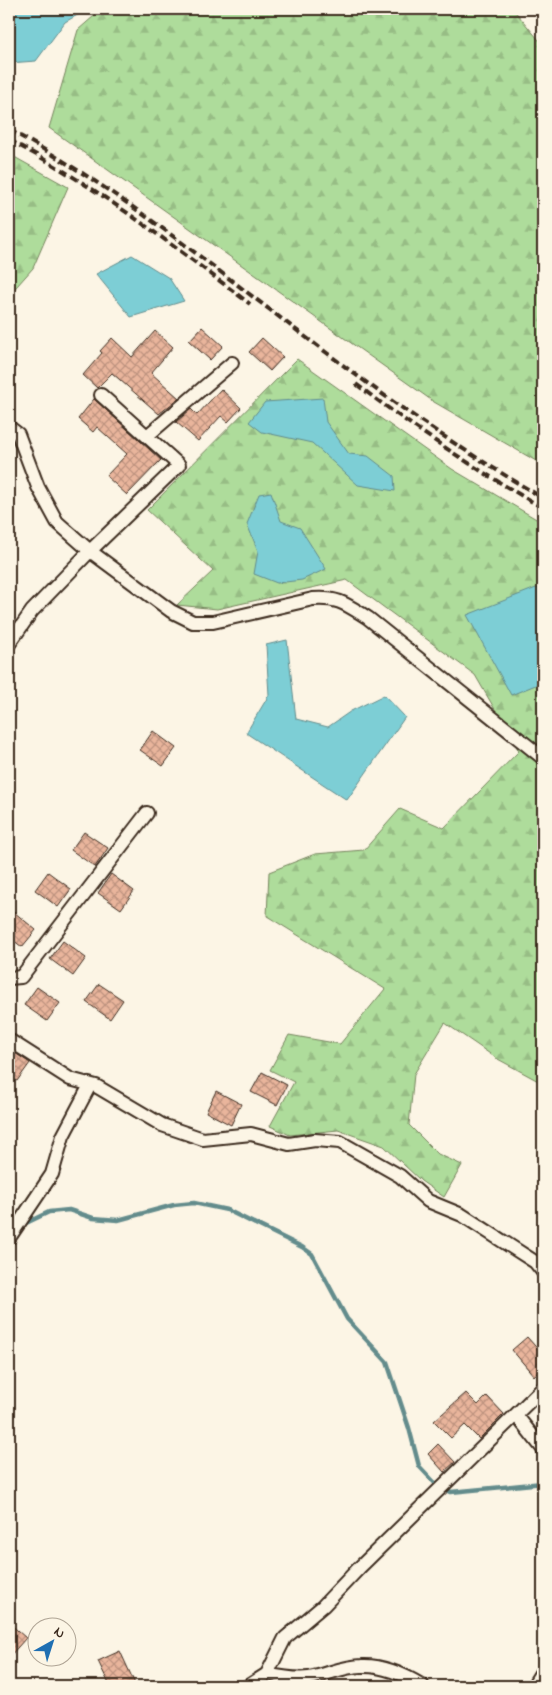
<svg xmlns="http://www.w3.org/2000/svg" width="552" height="1695" viewBox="0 0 552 1695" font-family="'Indie Flower',sans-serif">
  <defs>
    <pattern id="forest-firs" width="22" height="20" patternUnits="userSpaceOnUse" patternTransform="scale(1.25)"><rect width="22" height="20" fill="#aedc9b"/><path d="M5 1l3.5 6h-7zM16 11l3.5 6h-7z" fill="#97bd85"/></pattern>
    <pattern id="building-cross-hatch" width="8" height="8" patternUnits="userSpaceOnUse" patternTransform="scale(1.25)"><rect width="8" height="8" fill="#e9b59c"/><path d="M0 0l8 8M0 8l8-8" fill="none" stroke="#be937f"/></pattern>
  </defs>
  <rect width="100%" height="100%" fill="#fcf5e5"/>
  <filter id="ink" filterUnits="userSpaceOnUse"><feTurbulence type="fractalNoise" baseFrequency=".02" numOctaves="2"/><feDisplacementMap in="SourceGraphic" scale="10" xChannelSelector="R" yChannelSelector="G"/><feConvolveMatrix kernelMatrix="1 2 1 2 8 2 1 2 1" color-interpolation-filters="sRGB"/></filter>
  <g filter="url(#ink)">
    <path fill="url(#forest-firs)" stroke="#74835c" d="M102 9H513L543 45V465L434 402 49 128 78 30Z
      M9 154 68 187 33 268 9 295Z
      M297 359 452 469 543 523V1088L542 1083 496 1058 445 1023 414 1074 409 1125 438 1154 462 1165 444 1197 421 1181 384 1146 338 1130 290 1135 270 1126 294 1082 270 1070 289 1035 340 1044 385 989 267 916 269 872 315 854 364 850 400 809 444 828 519 751 475 675 347 580 217 609 177 605 213 571 147 510Z"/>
    <path fill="#7dced5" stroke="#638c8c" d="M9 9H88L65 22 36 61 9 63Z
      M132 255 169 278 184 301 131 317 96 274Z
      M323 398 326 422 349 454 368 456 394 476 395 491 358 485 312 443 262 432 249 422 265 402Z
      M271 492 281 521 300 528 326 569 302 580 277 583 254 574 258 551 247 524 259 494Z
      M536 588 543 590V682L511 695 467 615Z
      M287 640 296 719 328 727 351 711 384 695 405 717 347 800 246 733 269 695 266 645Z"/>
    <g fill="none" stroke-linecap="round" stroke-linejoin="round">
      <path stroke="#638c8c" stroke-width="4.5" d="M24 1224 49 1212 69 1210 93 1218 118 1220 174 1205 194 1203 227 1210 302 1247 312 1254 347 1319 387 1362 409 1428 419 1466 434 1482 451 1492 543 1483"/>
    </g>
    <path fill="url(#building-cross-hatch)" stroke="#3b2a1e" d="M202 327 223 346 210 360 189 341Z
      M155 331 173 347 151 373 179 398 159 414 112 373 97 388 83 375 102 353 100 351 112 338 132 357Z
      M262 338 283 357 270 371 249 352Z
      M221 389 241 408 228 422 221 416 198 441 176 422 191 409 197 415Z
      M94 399 161 460 127 495 106 476 127 454 97 427 93 432 78 419Z
      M153 731 176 748 163 766 140 750Z
      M84 832 108 848 95 867 71 850Z
      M48 872 71 889 58 907 35 890Z
      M111 874 134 891 121 909 98 893Z
      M9 908 36 930 22 947 9 937Z
      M63 941 86 958 73 976 50 959Z
      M99 984 123 1000 110 1019 86 1002Z
      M37 987 60 1003 47 1021 24 1005Z
      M9 1049 30 1063 17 1081 9 1076Z
      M262 1072 287 1085 277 1105 251 1092Z
      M216 1091 241 1104 231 1125 206 1112Z
      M527 1337 543 1355V1367L534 1376 512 1350Z
      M466 1393 478 1405 487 1396 504 1414 479 1439 465 1425 451 1438 434 1421Z
      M438 1444 455 1462 444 1472 428 1454Z
      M9 1623 26 1638 9 1657Z
      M120 1651 136 1686H110L98 1661Z"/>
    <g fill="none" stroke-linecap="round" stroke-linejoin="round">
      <defs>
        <path id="street" d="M9 427 18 434 38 487 57 522 90 551 171 611 193 622H213L313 599C339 597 347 605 368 618L543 758
          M147 436 232 363
          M9 644 32 611 90 551 179 465 101 395
          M9 978 21 977 147 813
          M9 1040 70 1079 96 1086 162 1125 203 1139 251 1134 289 1144 315 1140 340 1142 400 1176 428 1201 462 1215 535 1262 543 1272
          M9 1238 52 1174 63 1136 90 1085
          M516 1415 543 1449
          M267 1674C281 1677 296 1680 309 1678 327 1675 343 1666 362 1666 384 1665 405 1675 423 1686
          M248 1686 267 1674 285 1638 323 1606 359 1568 543 1388
          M533 1686 543 1670"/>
      </defs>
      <use href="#street" stroke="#3b2a1e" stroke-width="16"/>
      <use href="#street" stroke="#fcf5e5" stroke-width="12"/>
      <path stroke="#3b2a1e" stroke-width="4" stroke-dasharray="8 4" stroke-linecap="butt" d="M9 130C124 191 223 276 327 353 396 406 468 454 543 498
        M9 140C95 185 173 245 250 304
        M356 384C415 429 478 471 543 508"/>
    </g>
  </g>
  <rect width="552" height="1695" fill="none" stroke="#fcf5e5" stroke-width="30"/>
  <rect x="15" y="15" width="522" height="1665" fill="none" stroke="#3b2a1e" stroke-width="2" filter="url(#ink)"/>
  <g transform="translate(52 1642) rotate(39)"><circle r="24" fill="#fcf5e5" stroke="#afa495"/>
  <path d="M0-4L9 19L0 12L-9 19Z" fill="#1f6fb2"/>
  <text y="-8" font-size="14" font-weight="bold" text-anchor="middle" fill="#3b2a1e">N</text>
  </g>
</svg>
